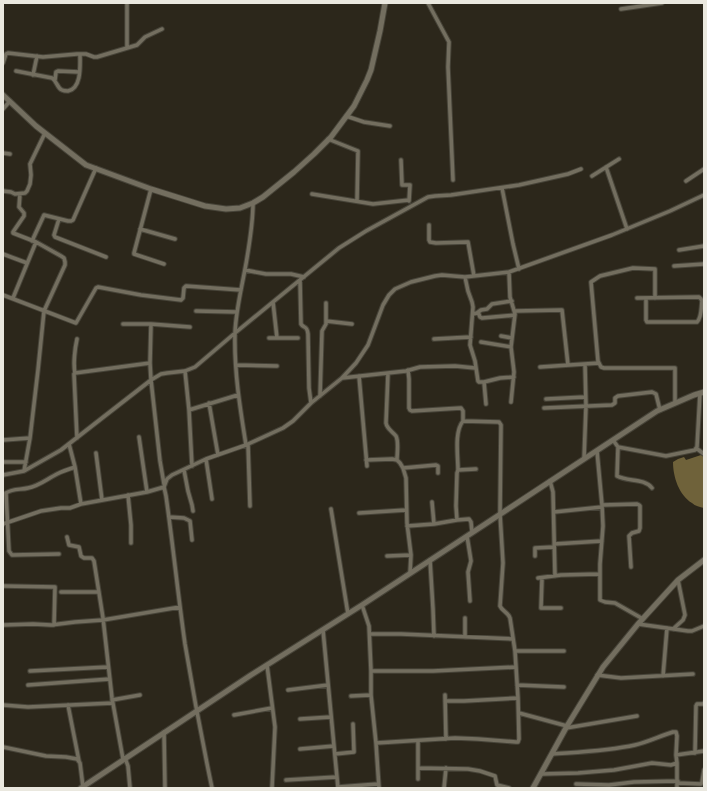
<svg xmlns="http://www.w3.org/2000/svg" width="707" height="791" viewBox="0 0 707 791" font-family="Poppins,sans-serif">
  <rect width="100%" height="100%" fill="#2c271b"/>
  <path fill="#6f623a" d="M701 455 704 456V508C700 507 695 506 692 503 679 495 673 477 673 462L678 459 684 457 686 460Z"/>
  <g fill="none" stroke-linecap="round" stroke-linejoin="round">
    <defs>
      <path id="street" d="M127 3V48
        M428 3 449 42 448 67 453 180
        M621 9 662 3
        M3 63 6 54 8 53 43 57 77 54H86L94 57H97L137 45 145 37 162 29
        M16 71 52 78C57 81 57 88 62 90 64 91 66 91 68 91 82 88 80 65 80 54
        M33 75 37 56
        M55 80 56 72 58 71 79 72
        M3 109 10 101
        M346 116 364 122 390 126
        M328 139 358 151 357 201
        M3 153 10 154
        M401 160 402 185H410L409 201
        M606 167 627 229
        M592 176 619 159
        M686 181 704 169
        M502 188 513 244 519 269
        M151 189 134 253V254L164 264
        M3 191 11 192 15 194 25 193 27 191 30 184 31 175 30 164 45 133
        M20 194 19 207 24 213V216L13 232V233L36 242 61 256 64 258 65 262V265L44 311 38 370 30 438 24 471
        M312 194 373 204 409 200
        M59 219 54 235 55 237 106 257
        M429 225V240L430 242 436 243 468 242 474 276
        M140 229 175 239
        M32 241 44 215 68 221H71L73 220 96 168
        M679 250 704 246
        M3 254 27 263
        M674 266 704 264
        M245 270 266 274H291L304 277
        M509 272 510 297 515 314 511 347 514 372 511 402
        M465 277 468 291 472 302 473 307 470 345 475 361 478 381 479 382H484L486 404
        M300 280 301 324C304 329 307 325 308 334L309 388 311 403
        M3 295 76 323 96 288 98 287 141 295 181 300 183 298 184 288 186 286 241 290
        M13 298 36 242
        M637 298 699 297 701 299 702 301C701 308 702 317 697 322H647L646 320V298
        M655 298V269L633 268 600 276 591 282 598 361 601 367 604 368H675V403
        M273 302 277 338
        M196 311 237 312
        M515 311 562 310 568 365
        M478 312 480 317 482 318 515 315
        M473 314 477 313 481 310 487 309 492 304 512 301
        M326 321 352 324
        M123 324H151L190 327
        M151 324 150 363 151 380 160 461 164 484
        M501 336 512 338
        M269 338H298
        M434 339 471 337
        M481 342 511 347
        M236 365 277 366
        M540 367 599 363
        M185 371 189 410 192 466
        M75 373C73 364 75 348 77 339
        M388 373 386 423C387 429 392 431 396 436 399 442 397 453 397 460
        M359 376 367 466
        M342 378 406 371 420 367 455 366 475 368
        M484 382 500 378 514 377
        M320 396 322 331 326 324V303
        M546 399 585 397
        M209 403 218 455
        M544 408 612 405 615 403V398L618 396 652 392 656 394 660 410
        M189 410 238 395
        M139 437 147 492
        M77 438 74 374 75 373 150 363
        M3 440 30 438
        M613 440 618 447 666 456 695 450 697 447 700 393
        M69 444 75 467 81 504
        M248 444 250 506
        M246 445 283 428 293 421 311 403 342 378 356 363 368 345 383 305 389 295 395 289 411 282 435 276 442 275 465 277 509 272 612 235 670 211 704 195
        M618 447 617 476C628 482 644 478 652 488
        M696 448 704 454
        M597 451 602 505 603 526 600 564V600L605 602 615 603 643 619
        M96 453 102 500
        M206 459 212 499
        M584 459 586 406 585 364
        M366 460 392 459 397 460 400 463 403 468 406 478 407 523 411 555 410 573
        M3 462H26
        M403 468 436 465 438 466V473
        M184 470 188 491 192 505 193 511
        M458 470C458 456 454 432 463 421
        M3 475 24 471 61 450 151 380 161 374 167 373 185 371 195 367 235 333 339 248 366 231 428 197 435 196 451 195 519 185 568 174 581 169
        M550 481 553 492 555 576
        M128 495 131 525V543
        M602 505 637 504 639 505 640 506V528L639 531 632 533 629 536 631 567
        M331 509 348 614
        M554 512 602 507
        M359 513 406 510
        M169 517 184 518 190 521 192 540
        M3 524 41 511 61 508H70L81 504 147 492 164 487
        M434 524 457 520
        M407 526 434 524 432 502
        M472 532 471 522 469 519 457 520 456 506 457 473 458 470 476 469
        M467 536 471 561 468 572 470 601
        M67 537 69 545 79 547 81 556 84 558H92L94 561 103 618 112 698 123 759
        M554 544 602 541
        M59 554 12 555 9 551 6 493C13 488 21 490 28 488 39 486 47 479 57 474 63 471 69 469 75 467
        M387 556 411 555
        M535 556V548L554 547
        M430 560 433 609 434 636
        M538 578 561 575 599 574
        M542 578 541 608H561
        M3 586 55 587 54 625
        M61 592H99
        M362 605 369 626 371 671H433L516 667
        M638 624 688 631H692L704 626
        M3 625 33 624 51 625 75 622 103 620 180 607
        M673 629 683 620 685 615 678 580
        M323 630 338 788
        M370 634H401L513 639
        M465 637V618
        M515 651H564
        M267 665 275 727 272 788
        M30 671 108 667
        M371 671V695L376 743 379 788
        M597 675 621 678 693 674
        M663 676 667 628
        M28 685 110 679
        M517 685 564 687
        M288 690 328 685
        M445 695 446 739
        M351 696 371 695
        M112 700 140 695
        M445 701H464L518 698
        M3 705 28 707 113 703
        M68 705 79 761
        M519 713 567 726
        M234 715 272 708
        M300 719 331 717
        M566 728 637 716
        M164 732 165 788
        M376 743 455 738 478 739 516 742H518L519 739 518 698 515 651 510 618C508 612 502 611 500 606L503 563 500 514 501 425 499 422 463 421V411L461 408 412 411 410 410 409 408V379L408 370
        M3 747 46 756 66 757 77 759 80 763 83 787
        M300 749 334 746
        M695 753 696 706 697 704H703L704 703
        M335 754 354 752 353 724
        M552 754C579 752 608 751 635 745 648 742 660 736 673 732H676L677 736 676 755 704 751
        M125 758 128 766 130 788
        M677 763V788
        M418 768 468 769 480 771 495 776 497 785 509 788
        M541 774 578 773 614 770 652 763 671 765 677 763 676 755
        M418 779V741
        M286 780 337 777
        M678 783 701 784 702 782 704 770
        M576 784 609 785 634 782 678 781
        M338 787 378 784
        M212 788C202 740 193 692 185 644 178 595 173 545 166 496L164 487 167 479 172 475 206 459 246 445C240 408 234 371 235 333 236 307 243 283 247 258 250 240 253 221 253 203
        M444 788 446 768"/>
      <path id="secondary" d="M3 95 36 126 86 165 151 189 205 206 226 209 240 208 253 203 263 197 294 172 314 154 331 137 354 106 367 80 371 70 380 31 385 3
        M81 788 251 675 362 605 461 540 657 411 694 395 704 392
        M533 788 567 726 603 667 638 624 678 580 704 560"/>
    </defs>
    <use href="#street" stroke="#474439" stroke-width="5.5"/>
    <use href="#secondary" stroke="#474439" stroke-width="7"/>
    <use href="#street" stroke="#736e5f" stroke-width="3.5"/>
    <use href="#secondary" stroke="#736e5f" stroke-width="5"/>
  </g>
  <rect width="707" height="791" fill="none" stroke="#eae8df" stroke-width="8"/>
</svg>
